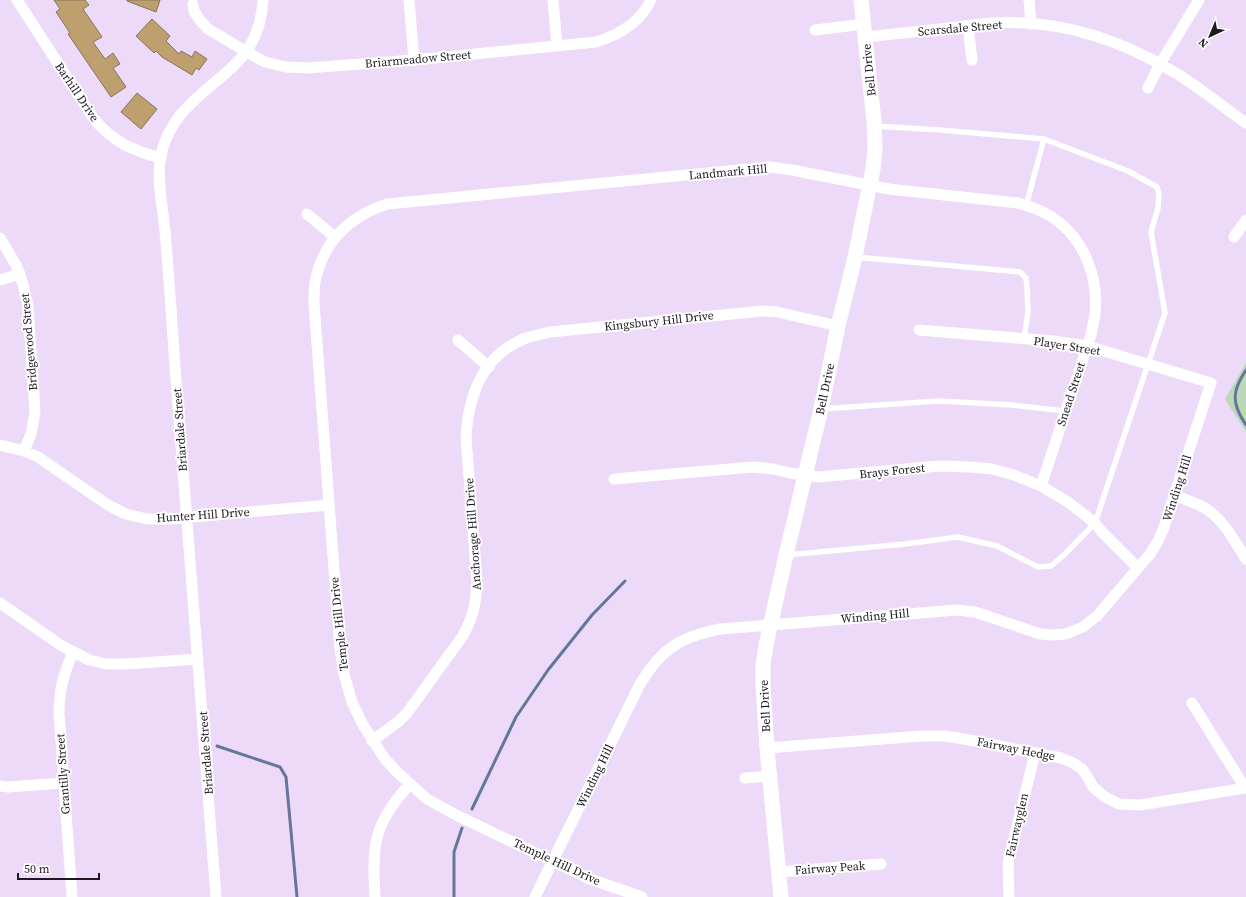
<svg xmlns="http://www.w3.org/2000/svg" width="1246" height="897" viewBox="0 0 1246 897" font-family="'Source Serif 4',serif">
  <rect width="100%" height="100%" fill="#ecdaf8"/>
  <path fill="#bbd8b9" d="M1246 363V432L1225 399Z"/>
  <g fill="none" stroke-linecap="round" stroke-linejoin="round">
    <path stroke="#64779a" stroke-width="3" d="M1246 370C1231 392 1232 404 1246 425
      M217 746 280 767 286 777 297 897
      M472 809 516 717 548 670 592 615 625 581
      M454 897V852L462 828"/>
  </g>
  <path fill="#be9f6e" stroke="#86745a" d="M54 0H85L89 5 83 9 102 37 93 42 105 59 113 53 120 64 113 68 126 87 111 97 68 34 70 33 56 12 60 9Z
    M127 0H160L156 12 127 1Z
    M152 19 170 36 166 41 179 54 181 51 192 57 195 51 207 59 199 70 196 68 192 75 162 57 156 51 154 53 136 36Z
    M137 93 157 109 141 129 121 112Z"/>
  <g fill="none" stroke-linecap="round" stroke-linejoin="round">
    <path stroke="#fff" stroke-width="5.5" d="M1026 206 1044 139
      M855 257 1020 272 1026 278 1027 287 1028 312 1024 339
      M821 409 939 401 1012 405 1065 411
      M787 555 905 544 958 537 997 546 1038 567 1051 566 1064 555 1095 523 1165 313 1151 232 1158 208 1159 194 1157 187 1128 171 1044 139 940 130 875 126"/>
    <path stroke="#fff" stroke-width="11" d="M17 0 94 119C112 141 133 151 161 158
      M409 0 414 60
      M553 0 557 46
      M1029 0 1031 24
      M193 4 194 11 199 19 208 29 256 57 265 62 286 67 307 68 414 60 596 42C619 35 640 23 651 0
      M968 26 972 60
      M815 30 864 24
      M865 37C894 34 922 31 950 28 964 26 978 24 992 23 1057 19 1119 39 1174 72 1199 87 1222 106 1246 123
      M1148 88 1160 64 1199 0
      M307 214 335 237
      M1234 237 1246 220
      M0 238 16 265 23 284 28 306 35 412 31 434 24 451
      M0 280 20 274
      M458 340 489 367
      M0 445 24 451 38 457 108 505 126 514 147 519H169L329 505
      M614 479 753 467 773 469 790 473 818 477 939 466 971 467 992 469 1014 475 1041 486 1068 502 1095 523 1101 531 1138 568
      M1174 495C1185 500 1198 503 1208 510 1225 522 1235 542 1246 559
      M0 603 62 646 89 660 107 664H126L198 659
      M1192 703 1245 788
      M372 741 399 721 407 713 462 637C473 618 476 604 477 582L466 438C468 396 483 354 526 338 533 336 542 334 550 332L762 311 777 312 838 326
      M767 748 922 736H945L958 738 1061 758 1073 763 1082 769 1087 776 1093 787 1105 797 1119 804 1140 805 1246 788
      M745 778 770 776
      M0 786 8 787 64 783
      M779 872 881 864
      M72 897 59 713C59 689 64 674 73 652
      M216 897C203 720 188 544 175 367 172 322 169 276 165 231 163 208 157 184 160 161 166 122 191 102 219 79 228 71 238 63 245 53 257 37 262 19 263 0
      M375 897C372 845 373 824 410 784
      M535 897 640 684C661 649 680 637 720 629L957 610 975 612 1040 634 1053 635 1066 634 1083 627 1097 616 1150 554 1158 541 1163 530 1211 383 1087 346 1053 341 919 330
      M642 897 590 879 456 815 427 799 397 772 385 759 363 725 352 702 344 674 340 649 314 304C314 297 314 289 315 282 323 242 348 217 387 204L770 167 792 170 889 189 1018 203C1028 206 1038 209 1047 214 1082 234 1099 274 1095 314 1094 321 1092 328 1091 335L1041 486
      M1009 897 1008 863 1035 753"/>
    <path stroke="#fff" stroke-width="15" d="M781 897 767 748 763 685V665L766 645 786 555 821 409 838 326 855 257 873 169 875 149 874 121 861 0"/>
  </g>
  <g text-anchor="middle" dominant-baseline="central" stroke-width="4" stroke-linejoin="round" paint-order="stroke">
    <g font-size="12" fill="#1e1822" stroke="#fff">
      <text transform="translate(960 28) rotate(-5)">Scarsdale Street</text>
      <text transform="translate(418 59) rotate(-5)">Briarmeadow Street</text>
      <text transform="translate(869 70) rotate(-96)">Bell Drive</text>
      <text transform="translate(77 92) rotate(56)">Barhill Drive</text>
      <text transform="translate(728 172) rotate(-5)">Landmark Hill</text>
      <text transform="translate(659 321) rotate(-6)">Kingsbury Hill Drive</text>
      <text transform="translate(29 342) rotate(-95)">Bridgewood Street</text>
      <text transform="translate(1067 346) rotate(9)">Player Street</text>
      <text transform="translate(825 389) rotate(-78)">Bell Drive</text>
      <text transform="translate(1071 394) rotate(-72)">Snead Street</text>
      <text transform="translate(180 430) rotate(-94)">Briardale Street</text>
      <text transform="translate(892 471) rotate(-6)">Brays Forest</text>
      <text transform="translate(1177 488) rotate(-72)">Winding Hill</text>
      <text transform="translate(203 515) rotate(-4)">Hunter Hill Drive</text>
      <text transform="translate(473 534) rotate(-94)">Anchorage Hill Drive</text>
      <text transform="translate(875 616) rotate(-5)">Winding Hill</text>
      <text transform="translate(339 624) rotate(-96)">Temple Hill Drive</text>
      <text transform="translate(765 706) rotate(-93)">Bell Drive</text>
      <text transform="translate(1016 749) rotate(11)">Fairway Hedge</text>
      <text transform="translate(206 753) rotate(-94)">Briardale Street</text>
      <text transform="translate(63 774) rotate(-94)">Grantilly Street</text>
      <text transform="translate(595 776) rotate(-64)">Winding Hill</text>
      <text transform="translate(1017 825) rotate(-77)">Fairwayglen</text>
      <text transform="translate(557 862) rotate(25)">Temple Hill Drive</text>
      <text transform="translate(830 868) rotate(-4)">Fairway Peak</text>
    </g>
  </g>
  <g transform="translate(1210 36) rotate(224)" stroke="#ffffff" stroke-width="3" paint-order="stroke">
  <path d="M0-3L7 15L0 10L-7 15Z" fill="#1e1822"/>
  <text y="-6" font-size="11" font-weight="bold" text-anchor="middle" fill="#1e1822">N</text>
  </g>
  <path d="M18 873v6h81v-6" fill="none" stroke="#1e1822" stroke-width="2"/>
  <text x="24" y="873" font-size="12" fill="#1e1822" stroke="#ffffff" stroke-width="3" paint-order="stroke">50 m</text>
</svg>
